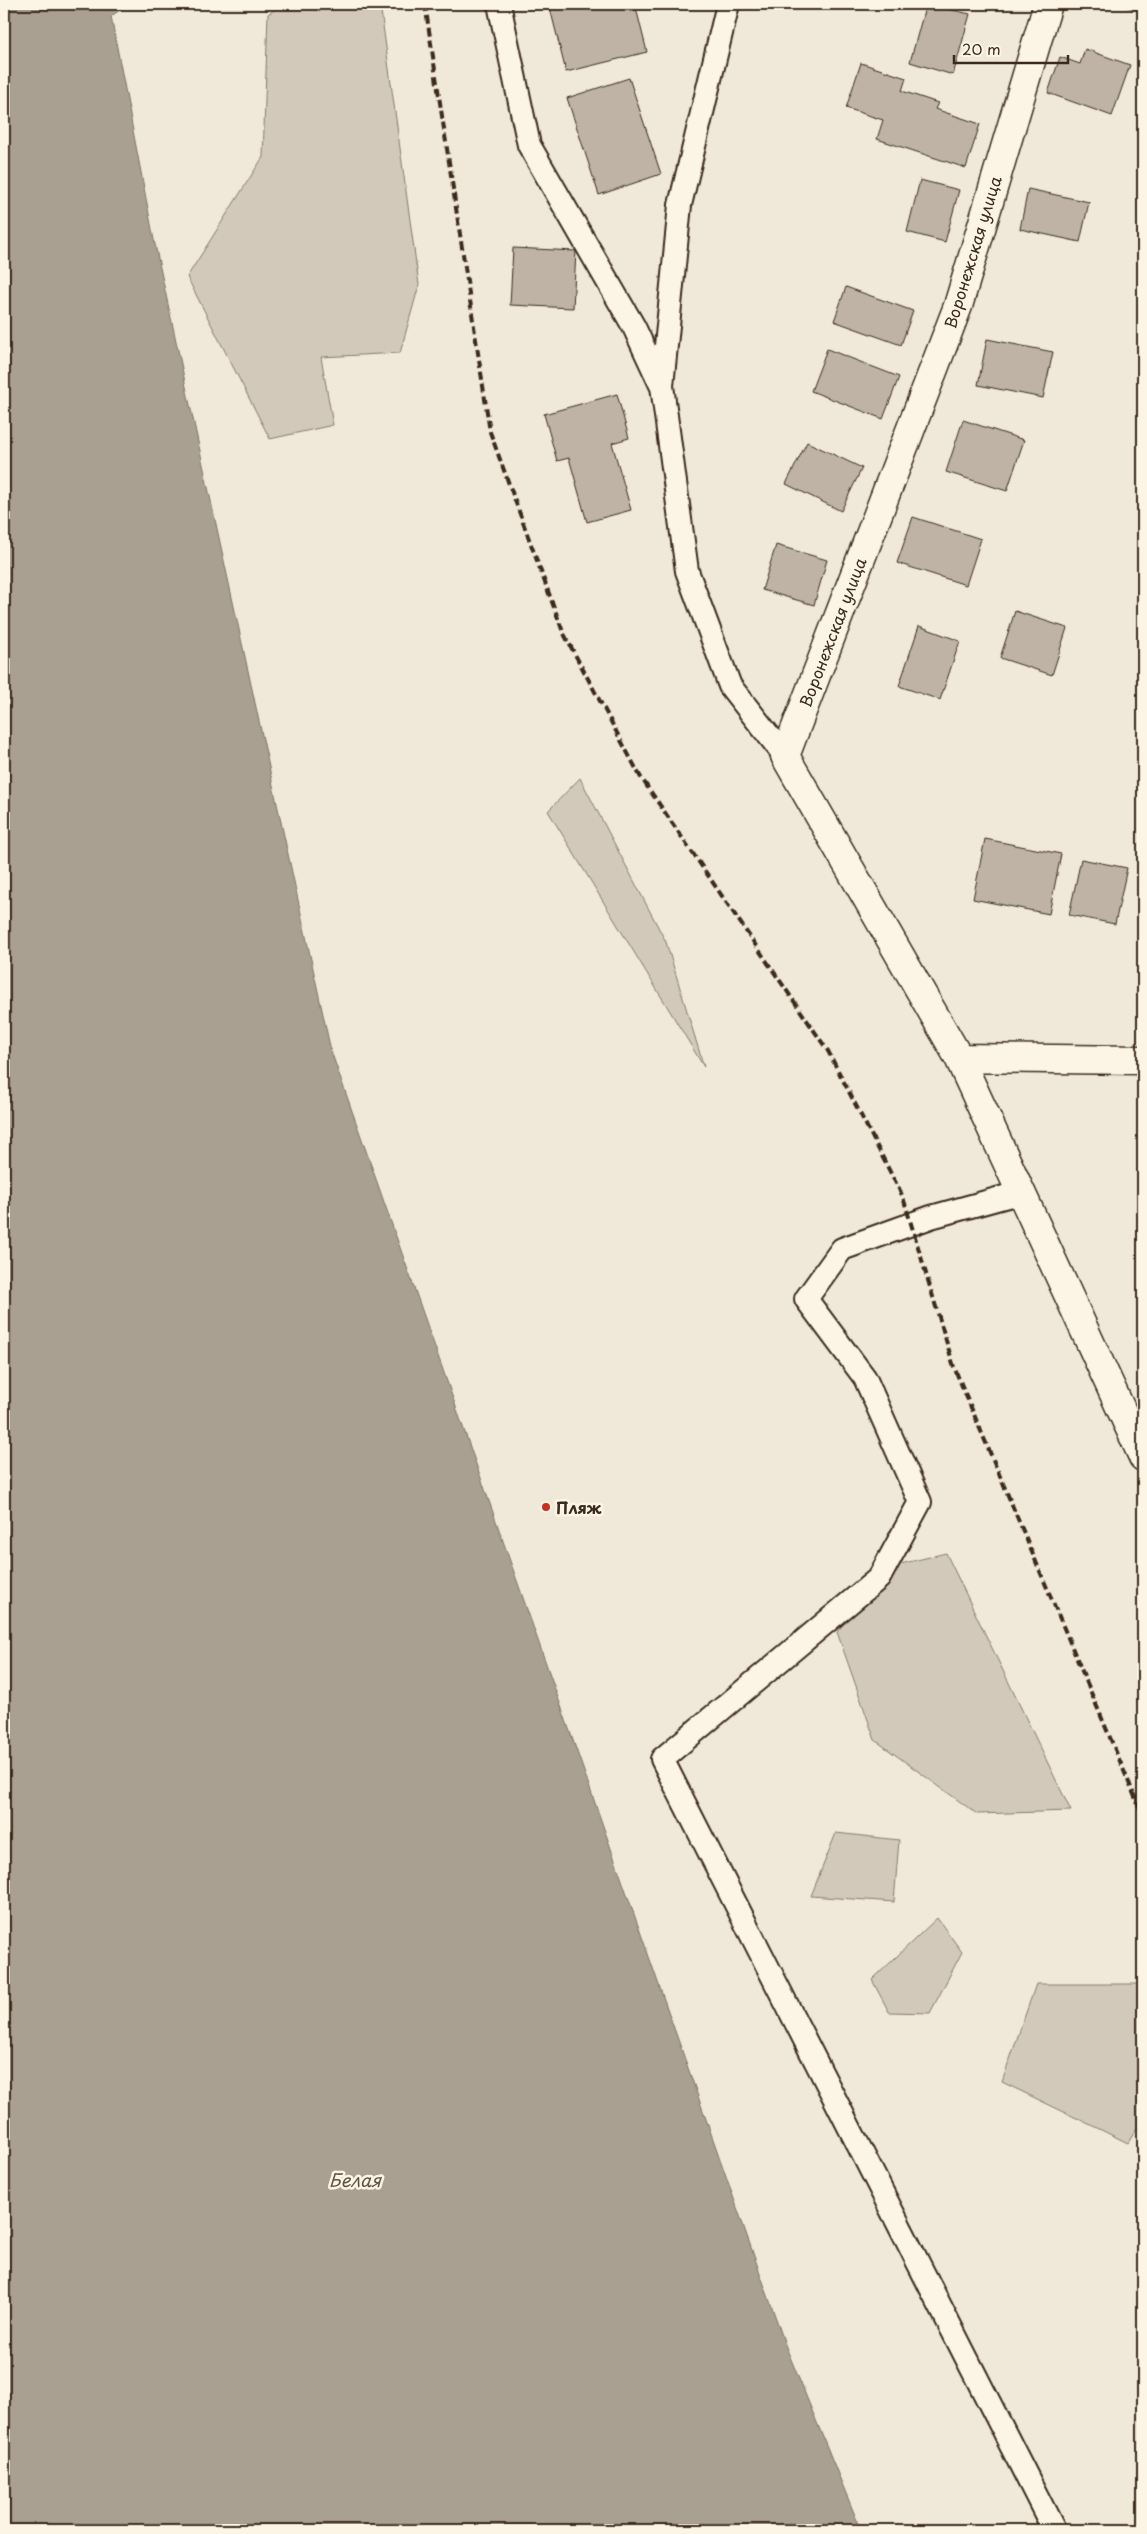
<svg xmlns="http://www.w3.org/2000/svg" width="1147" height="2534" viewBox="0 0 1147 2534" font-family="'Playpen Sans',sans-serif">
  <rect width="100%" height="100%" fill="#f0e9d9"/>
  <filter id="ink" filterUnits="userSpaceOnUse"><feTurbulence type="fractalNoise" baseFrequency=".02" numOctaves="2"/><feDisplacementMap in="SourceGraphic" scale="10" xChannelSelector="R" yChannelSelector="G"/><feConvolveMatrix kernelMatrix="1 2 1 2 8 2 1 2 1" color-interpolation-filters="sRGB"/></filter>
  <g filter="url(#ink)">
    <path fill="#d2c9ba" stroke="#867a6c" d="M283 4H380L419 285 400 353 321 357 333 425 270 439 187 277 263 157 268 14Z
      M580 778 666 942 704 1067 548 811Z
      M946 1553 1071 1811 977 1814 875 1740 837 1632 888 1567Z
      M836 1833 899 1840 894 1902 811 1896Z
      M937 1918 962 1952 930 2013 889 2012 872 1980Z
      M1036 1984H1138L1143 1993V2118L1128 2143 1002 2082Z"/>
    <path fill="#aaa091" stroke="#7e7163" d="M4 4H129L111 16 154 240 331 1051 786 2347 861 2530H4Z"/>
    <path fill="#beb3a4" stroke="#3b2a1e" d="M549 4H635L647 52 566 72Z
      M926 4 970 14 953 75 910 62Z
      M1116 4H1143V11Z
      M1085 49 1130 65 1112 116 1048 93 1060 57 1080 64Z
      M861 63 906 78 902 91 938 103 935 109 980 124 966 168 877 139 883 120 846 108Z
      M629 78 661 174 599 195 567 98Z
      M920 180 959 190 945 242 907 232Z
      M1028 189 1089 202 1080 242 1020 229Z
      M513 248 576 251 573 308 510 305Z
      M846 287 913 311 901 345 834 321Z
      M987 339 1053 352 1043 398 978 385Z
      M827 349 899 377 883 419 811 391Z
      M617 394 629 438 612 443 631 510 587 522 569 458 557 461 544 414Z
      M963 420 1024 440 1007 491 946 472Z
      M807 442 862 468 841 511 786 484Z
      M913 517 981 539 966 585 897 563Z
      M776 545 827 560 814 605 762 590Z
      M1015 611 1067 628 1052 675 1000 658Z
      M919 626 960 641 940 700 899 686Z
      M985 839 1061 854 1049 914 973 899Z
      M1081 859 1127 868 1115 924 1069 915Z"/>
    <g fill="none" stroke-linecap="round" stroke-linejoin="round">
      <defs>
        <path id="service" d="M499 4 529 145 634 327 661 385
          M728 4 680 205 662 386 687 571 730 686 785 756
          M1022 1192 931 1217 842 1249 806 1299 865 1378 920 1502 879 1578 662 1759 1054 2530"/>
        <path id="minor" d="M1048 4 958 306 785 756 959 1058 1143 1457
          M959 1058 1143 1060"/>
      </defs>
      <use href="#service" stroke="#3b2a1e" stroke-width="26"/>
      <use href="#minor" stroke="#3b2a1e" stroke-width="31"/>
      <use href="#service" stroke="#fcf5e5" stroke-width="22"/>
      <use href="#minor" stroke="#fcf5e5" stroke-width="28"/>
      <path stroke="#3b2a1e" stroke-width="4" stroke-dasharray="8 4" stroke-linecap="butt" d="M425 4 490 432 563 632 640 776 828 1051 903 1197 954 1367 1143 1816"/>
    </g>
  </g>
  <circle fill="#c8321e" stroke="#fcf5e5" stroke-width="2" cx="546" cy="1507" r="5"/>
  <g text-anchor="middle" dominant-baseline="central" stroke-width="5" stroke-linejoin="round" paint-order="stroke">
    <g font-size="16" fill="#3b2a1e" stroke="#fcf5e5">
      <text transform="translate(972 252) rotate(-73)">Воронежская улица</text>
      <text transform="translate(832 632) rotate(-69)">Воронежская улица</text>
    </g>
    <g font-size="16" font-weight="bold" fill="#3b2a1e" stroke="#fcf5e5" text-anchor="start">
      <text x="556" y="1507">Пляж</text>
    </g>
    <g font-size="18" font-style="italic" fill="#625346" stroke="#fcf5e5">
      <text x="355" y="2179">Белая</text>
    </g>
  </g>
  <rect width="1147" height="2534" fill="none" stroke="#fcf5e5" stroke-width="20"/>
  <rect x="10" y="10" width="1127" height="2514" fill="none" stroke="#3b2a1e" stroke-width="2" filter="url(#ink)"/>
  <path d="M954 55v8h114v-8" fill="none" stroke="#3b2a1e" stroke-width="2.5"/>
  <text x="962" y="55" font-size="15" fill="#3b2a1e" stroke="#fcf5e5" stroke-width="4" paint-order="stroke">20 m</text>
</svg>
